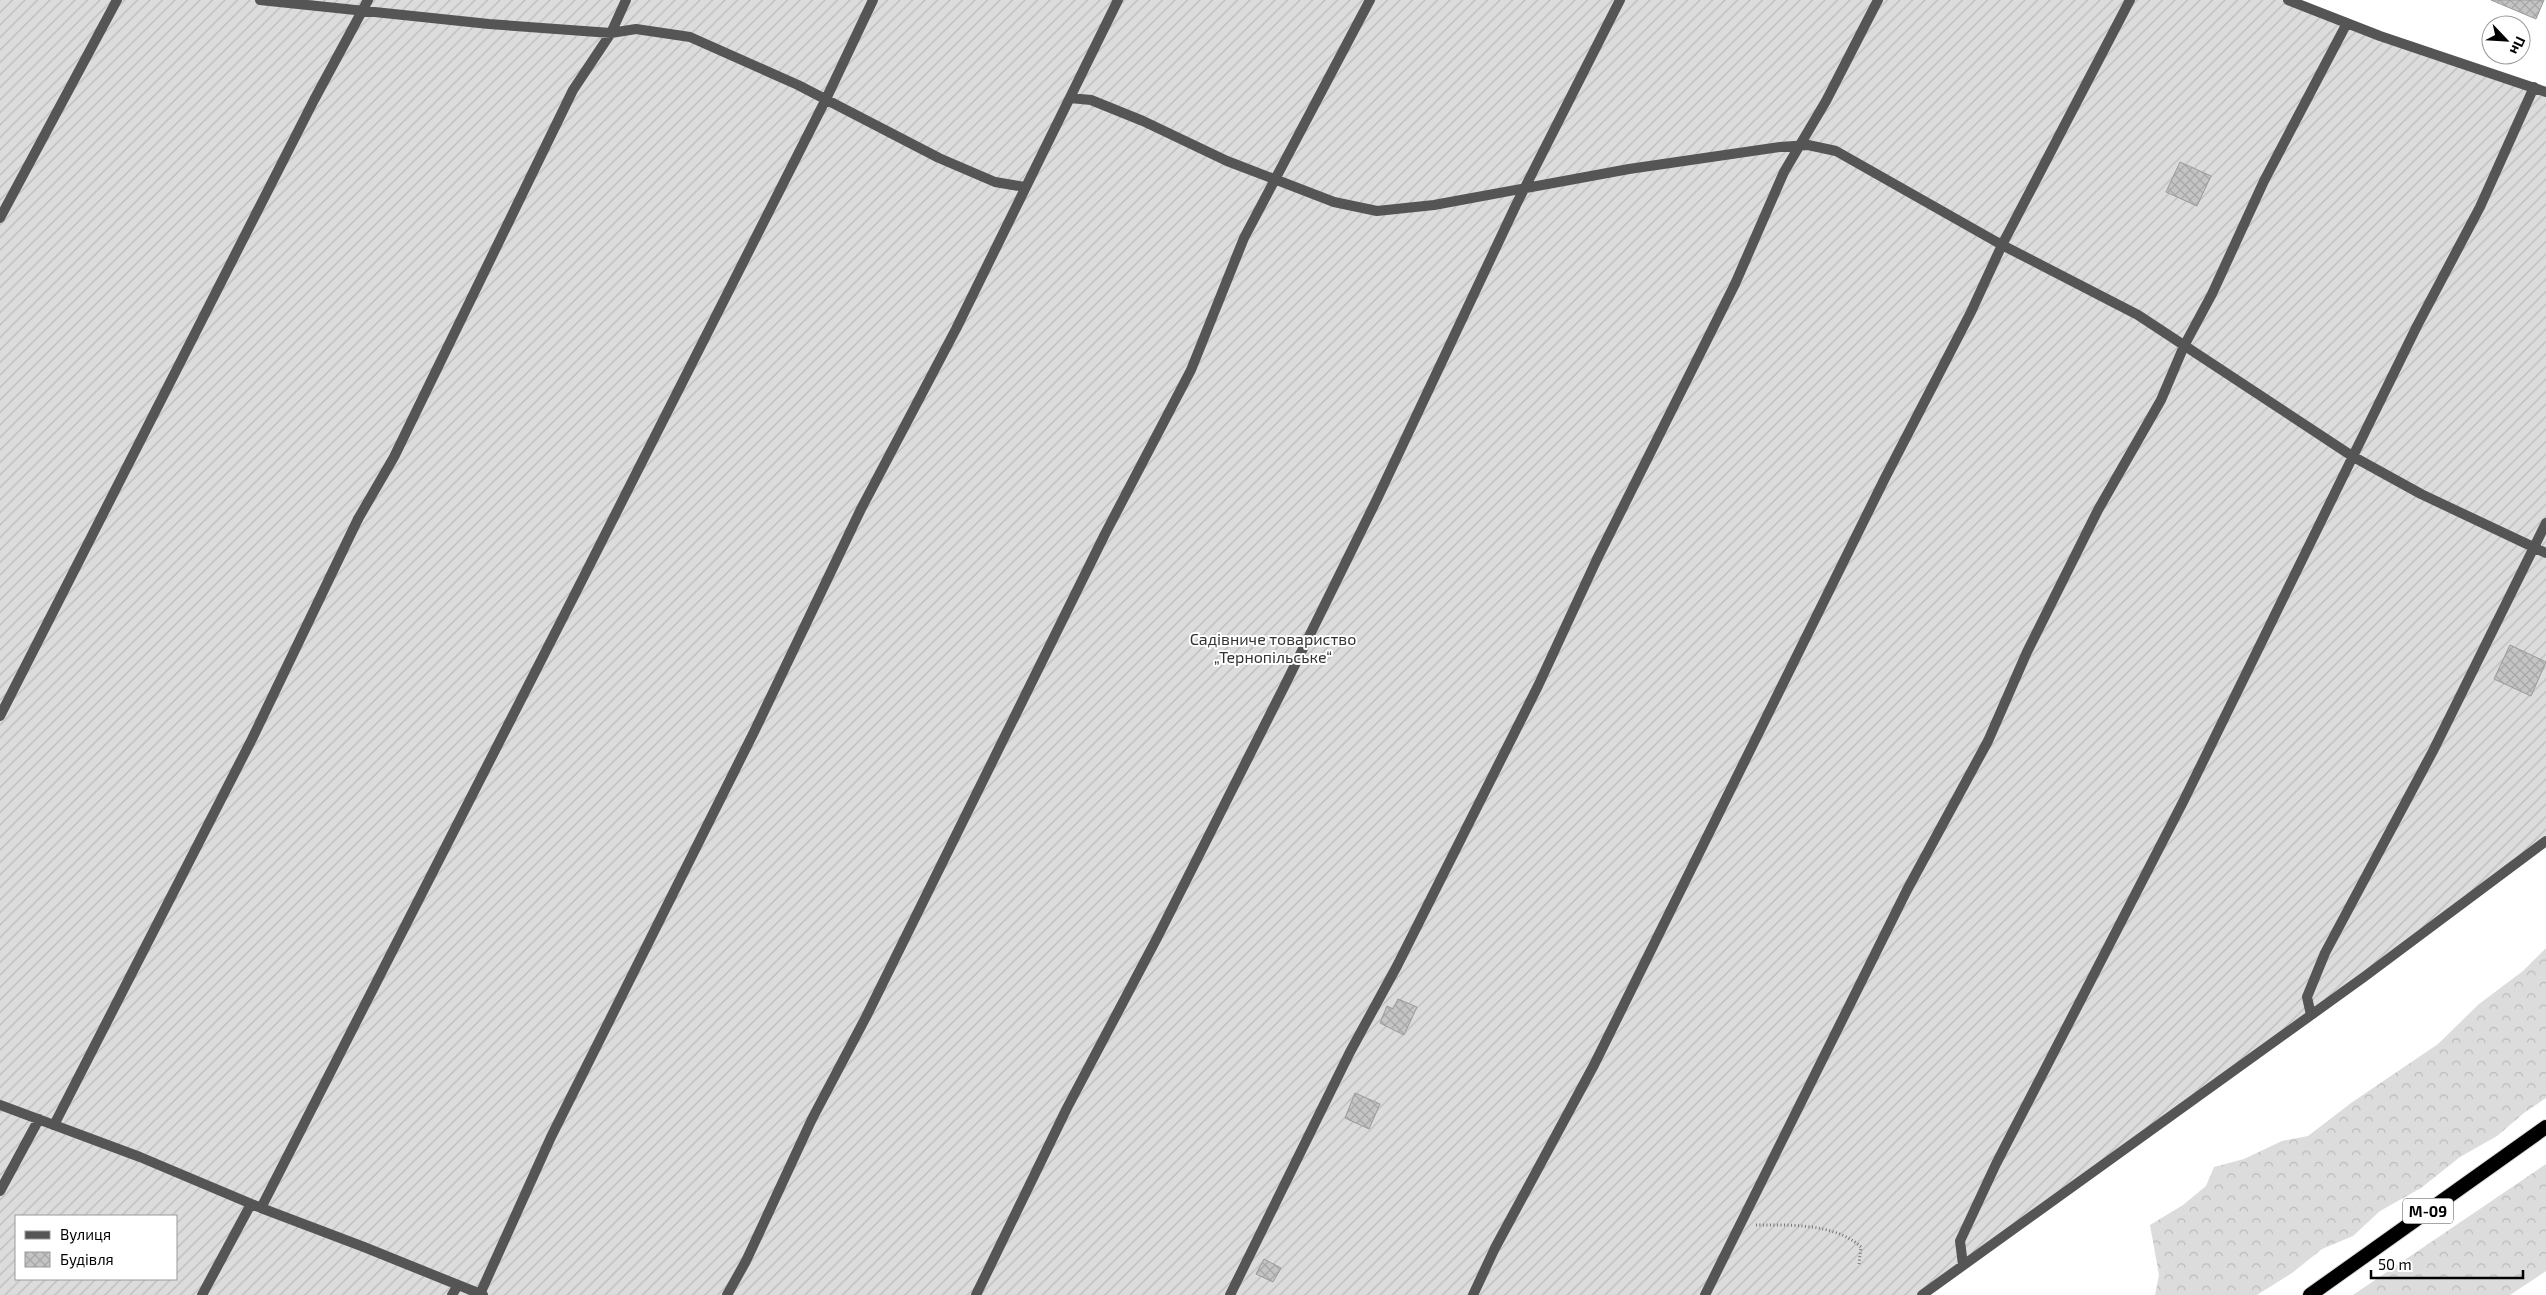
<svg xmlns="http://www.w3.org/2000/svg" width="2546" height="1295" viewBox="0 0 2546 1295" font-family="'Exo 2',sans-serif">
  <defs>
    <pattern id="forest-crowns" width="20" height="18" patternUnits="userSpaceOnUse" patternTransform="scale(1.25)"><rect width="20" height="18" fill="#dcdcdc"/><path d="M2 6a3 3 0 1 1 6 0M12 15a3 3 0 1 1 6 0" fill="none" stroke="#bbb"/></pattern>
    <pattern id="garden-furrows" width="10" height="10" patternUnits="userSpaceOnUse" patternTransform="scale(1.25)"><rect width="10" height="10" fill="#dcdcdc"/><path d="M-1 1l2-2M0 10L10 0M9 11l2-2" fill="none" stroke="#bbb"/></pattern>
    <pattern id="building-cross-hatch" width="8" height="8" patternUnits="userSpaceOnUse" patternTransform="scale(1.25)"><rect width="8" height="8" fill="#c4c4c4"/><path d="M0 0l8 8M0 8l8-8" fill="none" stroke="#a7a7a7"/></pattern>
  </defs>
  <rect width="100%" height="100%" fill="#fff"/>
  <path fill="url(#forest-crowns)" d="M2546 948V1098L2524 1113 2497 1136 2460 1157 2421 1188 2380 1211 2353 1236 2322 1249 2292 1273 2257 1295H2155L2159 1275 2150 1225 2183 1205 2206 1186 2214 1167 2244 1159 2282 1141 2308 1136 2351 1103 2438 1044 2479 1004 2523 971Z
    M2546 1164V1271L2510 1295H2353Z"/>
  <path fill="url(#garden-furrows)" fill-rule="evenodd" d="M0 0H2288L2546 92V841L1922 1295H0ZM16 1216H176V1279H16Z"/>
  <path fill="url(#building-cross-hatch)" stroke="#999" d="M2491 0H2544L2536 19Z
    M2180 162 2211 176 2197 206 2166 192Z
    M2510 645 2546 662 2531 696 2494 679Z
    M1398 999 1417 1007 1404 1035 1380 1023 1387 1006 1393 1009Z
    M1355 1093 1380 1104 1369 1129 1345 1118Z
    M1264 1259 1281 1268 1273 1282 1256 1274Z"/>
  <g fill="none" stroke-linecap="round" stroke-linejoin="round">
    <defs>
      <path id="trunk" d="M2310 1295 2546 1127"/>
    </defs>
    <use href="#trunk" stroke="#dbdbdb" stroke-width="16"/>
    <path stroke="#777" stroke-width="3" stroke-dasharray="1 2.5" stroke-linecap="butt" d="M1756 1225C1789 1225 1835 1223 1861 1247L1859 1264"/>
    <path stroke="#555" stroke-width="10" d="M54 1125 252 739 358 519"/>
    <path stroke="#555" stroke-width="10" d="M260 0 489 24 611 33 636 29 690 37 798 85 939 158 995 182 1025 187
      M2288 0 2380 36 2546 92
      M1070 98 1091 100 1143 121 1227 161 1334 202 1377 211 1434 205 1629 169 1780 147 1808 145 1836 151 2002 245 2138 315 2352 456 2421 494 2546 553
      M0 218 117 0
      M358 519 394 457 573 90 611 33 626 0
      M0 716 314 100 368 0
      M2311 1015 2307 997 2325 953 2433 751 2546 523
      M0 1105 140 1157 261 1208 364 1247 483 1295
      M0 1191 39 1119
      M261 1208 575 594 826 99 873 0
      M1963 1265 1960 1241 1996 1164 2183 802 2417 326 2480 207 2534 87
      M480 1294 551 1137 754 732 861 509 956 329 1118 0
      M202 1295 251 1204
      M452 1295 458 1285
      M727 1295 746 1261 812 1119 866 1017 1105 534 1191 370 1244 238 1370 0
      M976 1295 1067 1108 1157 938 1285 685 1377 499 1516 205 1620 0
      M1230 1295 1350 1052 1397 966 1538 686 1597 559 1735 284 1784 172 1826 101 1878 0
      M1473 1295 1495 1248 1594 1065 1885 478 1971 312 2002 245 2130 0
      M1705 1295 1907 890 1988 741 2027 652 2098 510 2161 400 2184 346 2212 294 2264 181 2347 23
      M1922 1295 2364 977 2546 841"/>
    <use href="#trunk" stroke="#000" stroke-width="14"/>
  </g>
  <g text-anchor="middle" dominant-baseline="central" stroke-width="4" stroke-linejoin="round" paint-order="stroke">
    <rect fill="#fff" stroke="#4c4c4c" stroke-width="1" x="2403" y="1198.5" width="50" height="25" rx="4"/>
    <g font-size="15" font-weight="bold" fill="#000">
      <text x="2428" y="1211">М-09</text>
    </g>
    <g font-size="16" fill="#333" stroke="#fff">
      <text x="1273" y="638">Садівниче товариство<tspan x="1273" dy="18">„Тернопільське“</tspan></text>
    </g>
  </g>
  <rect x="15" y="1215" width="162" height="65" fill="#ffffff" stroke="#999999"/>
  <rect x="25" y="1231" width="25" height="8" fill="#555555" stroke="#999999"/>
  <text x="60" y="1240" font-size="15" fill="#000000">Вулиця</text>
  <rect x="25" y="1252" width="25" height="15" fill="url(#building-cross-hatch)" stroke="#999999"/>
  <text x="60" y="1265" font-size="15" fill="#000000">Будівля</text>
  <g transform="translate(2506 40) rotate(115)"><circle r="24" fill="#ffffff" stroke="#999999"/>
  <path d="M0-4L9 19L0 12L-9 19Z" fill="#000000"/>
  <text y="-8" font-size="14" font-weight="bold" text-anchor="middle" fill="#000000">Пн</text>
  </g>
  <path d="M2371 1270v8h152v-8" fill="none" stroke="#000000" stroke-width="2.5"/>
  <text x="2378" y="1270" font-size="15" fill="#000000" stroke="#ffffff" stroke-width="4" paint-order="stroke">50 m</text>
</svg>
